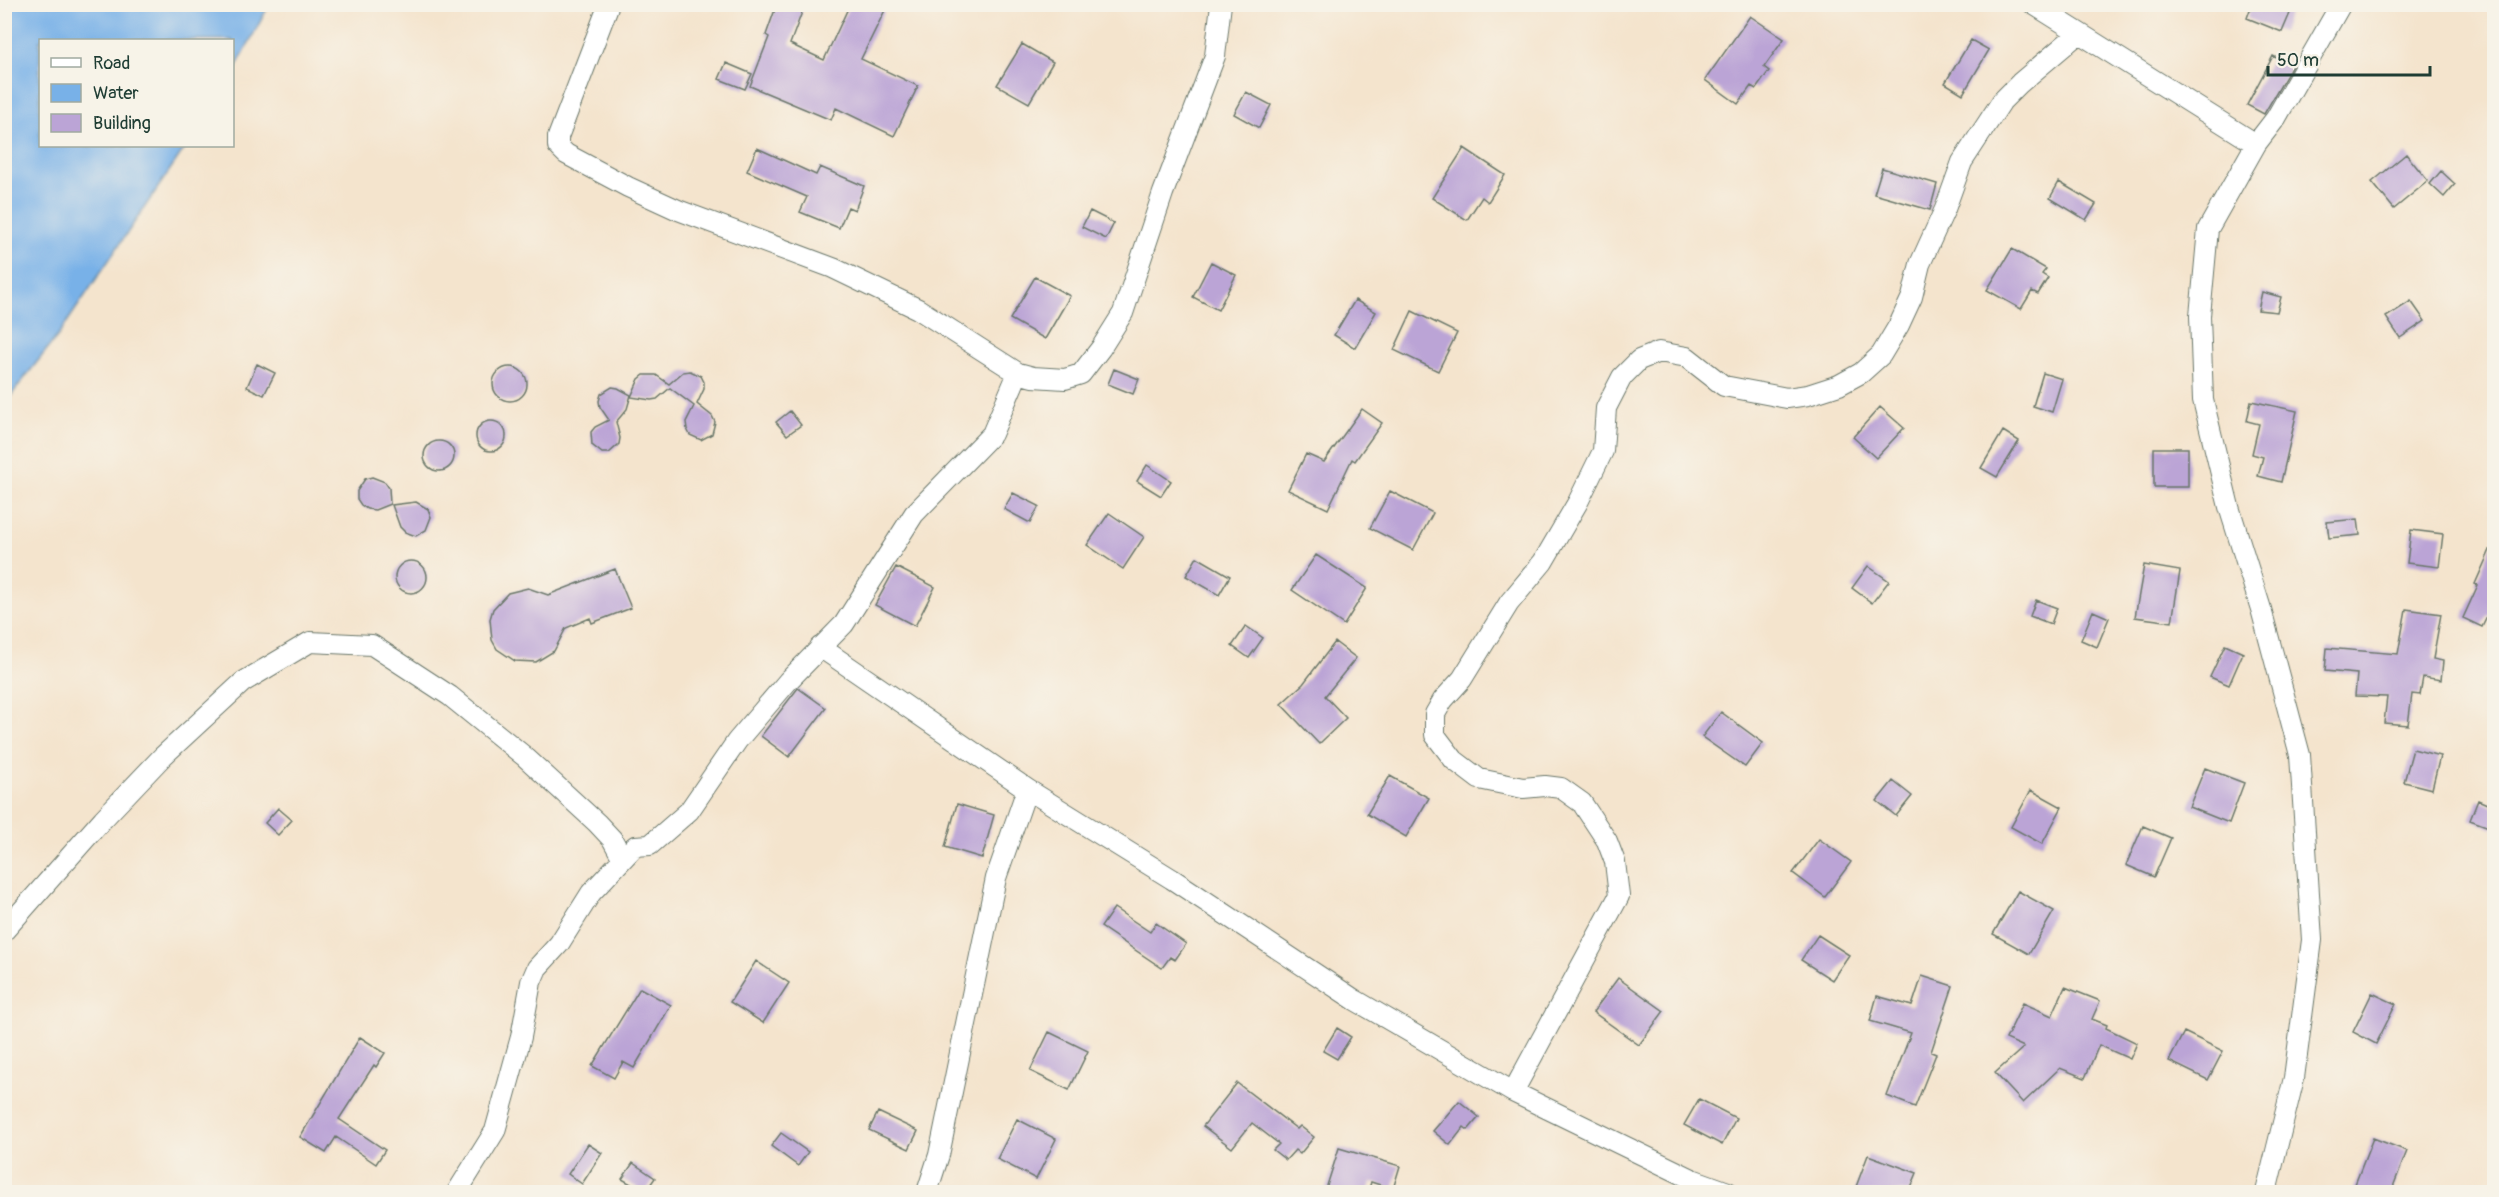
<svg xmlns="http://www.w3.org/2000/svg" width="2499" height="1197" viewBox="0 0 2499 1197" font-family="Pangolin,sans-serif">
  <rect width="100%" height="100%" fill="#f7f3e8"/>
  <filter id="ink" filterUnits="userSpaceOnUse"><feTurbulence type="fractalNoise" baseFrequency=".0167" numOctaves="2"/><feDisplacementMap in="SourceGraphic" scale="12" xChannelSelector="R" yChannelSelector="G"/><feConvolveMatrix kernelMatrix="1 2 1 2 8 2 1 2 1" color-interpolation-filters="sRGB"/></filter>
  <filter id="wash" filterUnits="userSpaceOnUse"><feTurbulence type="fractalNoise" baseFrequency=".008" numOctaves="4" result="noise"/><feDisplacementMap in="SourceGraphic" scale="24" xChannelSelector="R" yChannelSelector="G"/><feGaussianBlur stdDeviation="1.35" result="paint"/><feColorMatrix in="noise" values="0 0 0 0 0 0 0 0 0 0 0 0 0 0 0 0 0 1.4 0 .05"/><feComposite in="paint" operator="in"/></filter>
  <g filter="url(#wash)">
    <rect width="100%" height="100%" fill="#f4e4cd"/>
    <path fill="#78b1e8" stroke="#4c778e" stroke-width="1.5" d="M5 4 269 5 233 73 232 40H40V146H186L59 334 5 403Z"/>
    <g id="blocks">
      <path fill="#bba4d6" d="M777 4H805L790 44 824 60 850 4H888L861 59 918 86 894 136 836 108 831 120 750 86 769 37 766 35Z
        M2252 4H2275L2291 11 2282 32 2247 18Z
        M1750 16 1784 39 1764 67 1769 71 1756 89 1751 86 1738 104 1705 80Z
        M1971 40 1989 50 1963 94 1945 83Z
        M1022 44 1053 62 1029 103 997 85Z
        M2273 56 2292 66 2264 114 2247 105Z
        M726 63 752 74 745 89 719 79Z
        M1246 92 1271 105 1259 128 1234 114Z
        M757 148 816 175 820 167 864 186 855 210 848 207 839 228 800 212 807 197 747 171Z
        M1464 148 1505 175 1488 202 1482 197 1467 220 1432 198Z
        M2406 154 2428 181 2394 209 2372 182Z
        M1882 168 1937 184 1930 210 1874 194Z
        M2441 171 2455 184 2444 197 2430 184Z
        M2059 182 2096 204 2086 220 2050 198Z
        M1090 211 1114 223 1106 239 1082 227Z
        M2012 249 2046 269 2042 274 2048 278 2038 294 2032 291 2021 309 1987 290Z
        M1211 262 1236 275 1218 310 1193 297Z
        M1035 277 1070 296 1045 339 1010 319Z
        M2262 292 2281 297 2277 312 2258 310Z
        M1355 300 1376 312 1355 348 1334 335Z
        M2411 301 2425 321 2400 338 2386 317Z
        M1412 311 1457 333 1438 371 1394 350Z
        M257 364 275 373 264 395 247 387Z
        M493 384a17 17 0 1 1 34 0a17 17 0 1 1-34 0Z
        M1114 369 1139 379 1133 394 1108 384Z
        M690 371 701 376 704 382V389L697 404 712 416 715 422 712 434 701 440 690 435 687 429 686 422 694 406 670 388 657 399 651 400 631 397 639 379 644 375H656L669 384 683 372Z
        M2043 373 2062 379 2052 412 2033 406Z
        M612 387 618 388 631 395 627 409 616 422 620 438 619 444 609 453H602L592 445 591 432 595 427 609 420 600 407 599 401 601 394Z
        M2251 401 2297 411 2281 482 2258 476 2263 457 2252 454 2259 424 2247 421Z
        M1880 407 1904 428 1876 458 1853 437Z
        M1362 409 1382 423 1355 461 1352 459 1328 509 1288 490 1306 454 1324 462Z
        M790 411 801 425 787 435 776 422Z
        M476 436a15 15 0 1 1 30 0a15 15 0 1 1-30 0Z
        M2003 431 2019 441 1997 477 1981 468Z
        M424 456a15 15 0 1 1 30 0a15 15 0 1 1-30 0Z
        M2154 448H2188V487H2154Z
        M1147 465 1171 481 1161 496 1137 481Z
        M372 477 385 482 389 488 390 504 375 510 367 509 361 505 357 499V491L365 479Z
        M1390 491 1433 513 1413 550 1370 528Z
        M1013 493 1039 506 1030 523 1004 509Z
        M416 502 428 509 431 517 426 530 416 536 405 532 400 527 392 505Z
        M1109 513 1144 537 1123 569 1087 545Z
        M2358 519 2360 535 2329 538 2327 522Z
        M2411 530 2443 534 2439 567 2407 563Z
        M2494 541V618L2488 615 2482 627 2463 618 2478 585 2475 584Z
        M1316 555 1367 588 1344 625 1292 590Z
        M1197 557 1230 576 1219 595 1186 576Z
        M395 577a16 16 0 1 1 32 0a16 16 0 1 1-32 0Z
        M2144 565 2180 571 2172 622 2135 617Z
        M1868 566 1889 581 1872 603 1852 588Z
        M896 567 935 587 915 626 875 605Z
        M615 569 631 608 592 623 590 618 566 628 554 651 536 662 515 661 497 649 492 640 490 619 493 609 508 593 528 588 548 595Z
        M2036 600 2057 608 2051 624 2030 616Z
        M2406 609 2441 614 2433 659 2443 661 2441 680 2423 677 2420 695 2412 694 2408 725 2384 723 2387 697 2355 696 2357 674 2325 671 2327 648 2398 654Z
        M2093 611 2109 618 2097 647 2081 640Z
        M1246 626 1263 638 1249 658 1232 646Z
        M1335 642 1356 658 1325 696 1346 718 1319 744 1281 704 1303 684Z
        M2225 645 2243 653 2229 685 2210 677Z
        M798 688 826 708 789 757 761 736Z
        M1721 712 1763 743 1745 767 1702 737Z
        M2413 749 2440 756 2432 789 2404 782Z
        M2205 768 2244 783 2229 823 2189 807Z
        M1390 776 1429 798 1406 837 1367 814Z
        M1893 781 1912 796 1896 816 1877 801Z
        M2031 790 2062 807 2042 844 2011 827Z
        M2478 800 2494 807V829L2470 820Z
        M957 804 994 815 982 858 945 847Z
        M278 808 292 820 278 835 265 823Z
        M2143 826 2171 838 2154 877 2126 865Z
        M1819 839 1851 862 1825 897 1793 873Z
        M2018 891 2054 911 2029 954 1993 934Z
        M1114 908 1150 932 1156 923 1186 944 1175 960 1170 957 1162 968 1101 927Z
        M1818 935 1849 955 1832 980 1801 960Z
        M756 961 789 983 763 1023 730 1002Z
        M1922 976 1953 986 1931 1052 1936 1054 1915 1107 1887 1096 1911 1033 1870 1021 1877 996 1912 1006Z
        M1618 978 1664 1011 1639 1045 1593 1012Z
        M2065 987 2100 1001 2092 1019 2107 1025 2106 1028 2137 1043 2130 1059 2099 1045 2085 1078 2060 1068 2023 1103 1995 1073 2024 1047 2006 1039 2023 1003 2052 1016Z
        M640 988 671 1005 634 1068 623 1062 614 1078 592 1066Z
        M2372 993 2396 1004 2376 1044 2353 1032Z
        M1337 1028 1351 1037 1337 1059 1323 1051Z
        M1049 1032 1088 1051 1069 1090 1030 1071Z
        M2184 1032 2223 1051 2208 1080 2169 1061Z
        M360 1037 385 1053 376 1067 374 1065 339 1119 385 1150 376 1164 336 1137 326 1153 300 1137Z
        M1237 1083 1297 1129 1300 1126 1314 1137 1300 1154 1295 1150 1286 1160 1273 1150 1279 1144 1252 1123 1232 1148 1203 1126Z
        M1699 1099 1736 1118 1722 1145 1684 1125Z
        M1459 1101 1479 1117 1468 1130 1464 1127 1450 1145 1433 1131Z
        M878 1112 918 1131 909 1149 869 1130Z
        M1017 1119 1056 1139 1036 1179 997 1159Z
        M781 1133 808 1152 798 1166 771 1146Z
        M2373 1138 2407 1151 2391 1192H2352Z
        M588 1144 602 1153 582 1184 568 1174Z
        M1339 1148 1400 1166 1393 1189 1371 1182 1368 1192H1325Z
        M1868 1155 1917 1173 1909 1192H1854Z
        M633 1163 655 1178 645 1192 622 1179Z"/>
    </g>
  </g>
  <g filter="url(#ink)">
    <use href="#blocks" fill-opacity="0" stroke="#6a776a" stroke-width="1.5"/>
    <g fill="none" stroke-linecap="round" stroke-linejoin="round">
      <defs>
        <path id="minor" d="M609 4 558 137V146L566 154 628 187 678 210 833 268 918 309 1018 373
          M2033 4 2256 144
          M820 647 1027 789 1172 879 1355 1000 1513 1092 1692 1179 1728 1192
          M4 931 103 819 163 756 243 682 310 642 372 645 450 696 524 756 597 823 612 839 623 859
          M1513 1092 1619 896 1615 862 1607 841 1582 803 1561 788 1545 786 1523 788 1479 779 1454 760 1435 735V714L1443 700 1462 679 1509 603 1543 562 1578 502 1603 451 1606 408 1622 377 1639 360 1659 352 1687 357 1724 386 1787 398 1808 395 1839 385 1861 373 1881 355 1899 325 1912 297 1920 264 1945 209 1962 162 2002 101 2020 83 2079 33
          M457 1192 495 1131 521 1037 531 982 537 968 559 944 591 893 635 846 650 845 689 811 737 741 788 681 844 624 914 514 992 434 1018 373 1033 377 1065 379 1081 374 1101 348 1123 313 1163 193 1215 56 1221 4
          M927 1192 939 1155 996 878 1027 789
          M2266 1192 2294 1078 2312 940 2300 755 2261 609 2229 507 2203 400 2200 316 2208 229 2256 144 2276 118 2341 4"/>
      </defs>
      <use href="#minor" stroke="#6a776a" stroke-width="22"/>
      <use href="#minor" stroke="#fff" stroke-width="20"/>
    </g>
  </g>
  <rect width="2499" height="1197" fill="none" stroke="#f7f3e8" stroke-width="24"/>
  <rect x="39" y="39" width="195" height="108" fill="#f7f3e8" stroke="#a1aaa0" stroke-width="1.5"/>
  <rect x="51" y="58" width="30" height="9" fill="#ffffff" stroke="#a1aaa0" stroke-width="1.5"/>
  <text x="93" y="69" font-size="18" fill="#1f3d34">Road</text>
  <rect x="51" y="84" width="30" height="18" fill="#78b1e8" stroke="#a1aaa0" stroke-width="1.5"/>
  <text x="93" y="99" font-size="18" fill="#1f3d34">Water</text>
  <rect x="51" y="114" width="30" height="18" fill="#bba4d6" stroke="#a1aaa0" stroke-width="1.5"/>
  <text x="93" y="129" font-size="18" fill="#1f3d34">Building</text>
  <path d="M2268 66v9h162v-9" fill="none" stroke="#1f3d34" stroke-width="3"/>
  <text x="2277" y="66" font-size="18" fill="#1f3d34" stroke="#f7f3e8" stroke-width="4.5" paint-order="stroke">50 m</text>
</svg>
